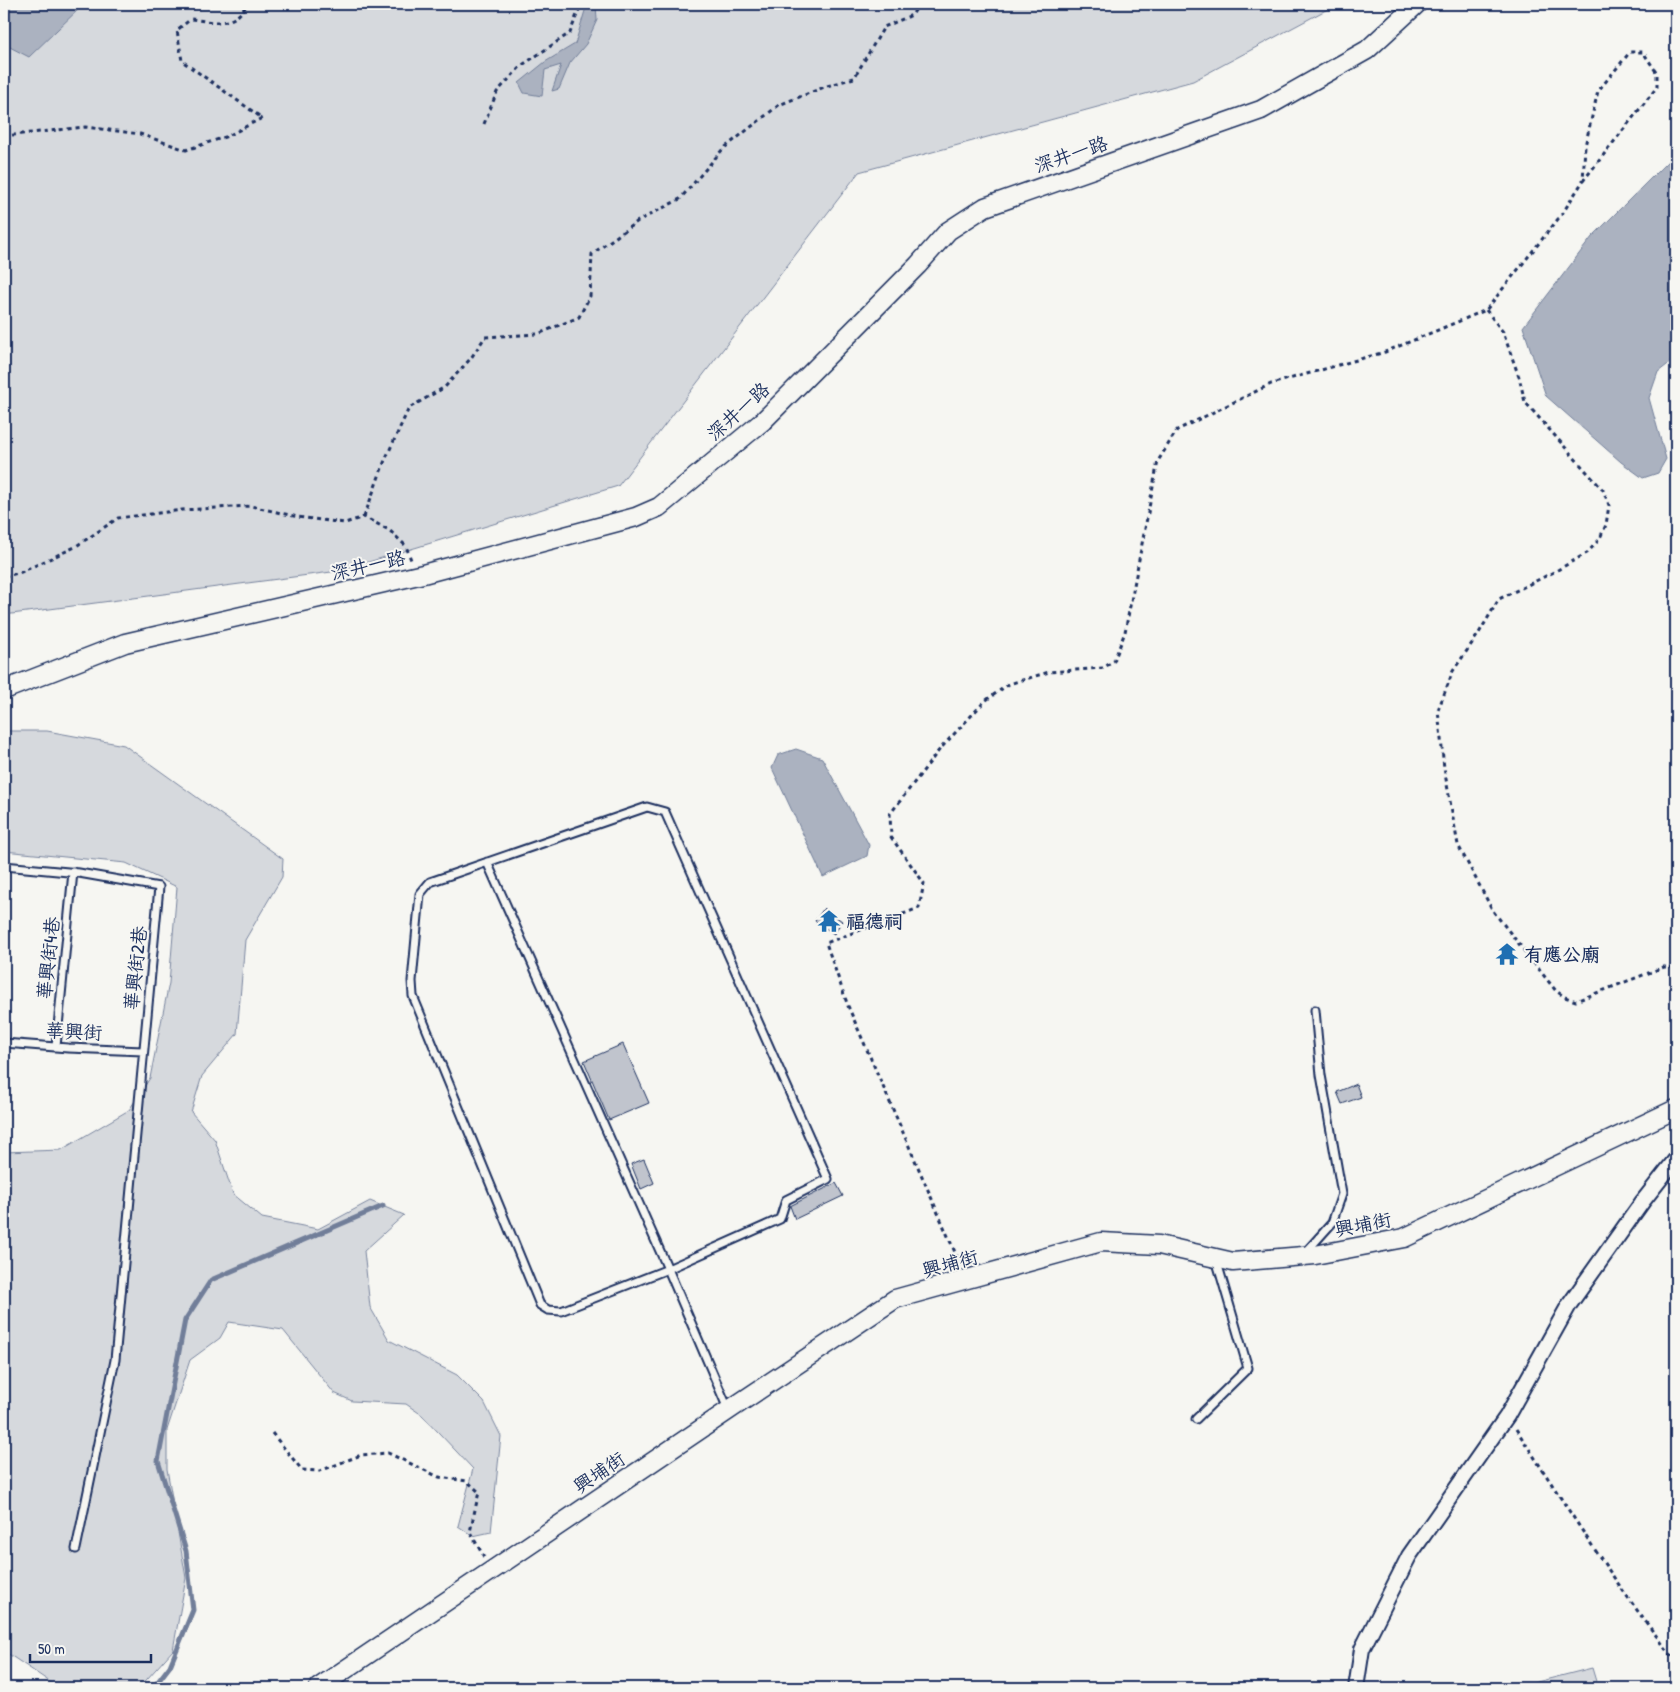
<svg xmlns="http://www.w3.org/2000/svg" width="1680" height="1692" viewBox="0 0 1680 1692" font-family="'Patrick Hand','LXGW WenKai TC',sans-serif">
  <rect width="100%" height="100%" fill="#f6f6f2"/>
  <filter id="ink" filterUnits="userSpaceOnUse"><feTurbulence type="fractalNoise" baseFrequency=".02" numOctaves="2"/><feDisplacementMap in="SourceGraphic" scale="10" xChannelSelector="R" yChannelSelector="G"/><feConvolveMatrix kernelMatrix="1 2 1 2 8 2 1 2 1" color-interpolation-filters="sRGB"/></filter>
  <g filter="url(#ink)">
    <path fill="#d6d9dd" stroke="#78849e" d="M4 4H1337L1193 81 859 172 618 486 339 571 4 615Z
      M4 731H47L124 745 283 859 282 877 245 940 237 1034 202 1076 191 1112 215 1140 233 1194 262 1218 318 1229 370 1201 404 1215 364 1251 370 1307 389 1340 457 1375 484 1402 501 1436 491 1532 473 1536 458 1526 473 1469 422 1415 406 1404 352 1401 334 1393 283 1330 229 1322 220 1338 190 1360 167 1430V1469L186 1578 173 1650 139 1688H59L4 1651V1152L61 1150 129 1110 150 1078 169 983 177 887 126 863 4 851Z
      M1592 1668 1598 1688H1534L1533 1683Z"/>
    <path fill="#abb2c0" stroke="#717e99" d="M4 4H84L29 57 4 44Z
      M587 4H596L597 20 586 44 570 63 559 89 552 91 561 65 545 70 542 96 524 93 519 83 545 62 575 44Z
      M1676 153V358L1658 372 1649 398 1666 459 1658 473 1643 478 1621 462 1546 396 1523 327 1592 237Z
      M796 749 822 758 869 845 867 856 823 877 772 768 778 755Z"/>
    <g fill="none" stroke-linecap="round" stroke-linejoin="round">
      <path stroke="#717e99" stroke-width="5" d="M153 1688 170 1666 193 1610 186 1551 158 1461 185 1320 211 1280 383 1206"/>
    </g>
    <path fill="#c0c4cd" stroke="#1b2f5e" d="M824 908 842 921 834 934 815 921Z
      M623 1044 649 1103 609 1120 584 1061Z
      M1356 1084 1361 1097 1342 1104 1337 1092Z
      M644 1159 654 1183 641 1189 631 1164Z
      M836 1183 843 1196 795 1219 790 1206Z"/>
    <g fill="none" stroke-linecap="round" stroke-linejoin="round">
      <defs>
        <path id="service" d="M487 862 668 1269 780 1219 786 1200 828 1179 665 812 647 807 430 882 420 894 412 981 413 996 540 1305 548 1310 561 1311 668 1269 728 1409
          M4 866 79 873 159 887 115 1360 76 1549
          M4 1043 68 1048 143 1051
          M56 1047 73 872
          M1306 1252 1332 1223 1342 1194 1321 1075 1315 1010
          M1196 1419 1248 1368 1216 1259"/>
        <path id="minor" d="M1356 1688 1362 1649 1409 1556 1507 1416 1569 1305 1643 1201 1676 1159"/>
        <path id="tertiary" d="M4 690 125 643 423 574 636 517 659 507 763 421 918 265 948 231 985 207 1261 110 1367 50 1417 4
          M318 1688 732 1408 895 1299 1101 1242 1159 1245 1233 1262 1315 1255 1404 1238 1676 1109"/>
      </defs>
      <use href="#service" stroke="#1b2f5e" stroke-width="11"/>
      <use href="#minor" stroke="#1b2f5e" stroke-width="18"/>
      <use href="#tertiary" stroke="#1b2f5e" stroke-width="21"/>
      <path stroke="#1b2f5e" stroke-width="3" stroke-dasharray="4 4" stroke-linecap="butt" d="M484 124 497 92 521 66 570 33 581 4
        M4 136 85 127 140 134 186 150 228 136 262 118 182 61 177 30 191 19C214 22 234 28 247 4
        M1486 310 1503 332 1519 377 1525 402 1603 490 1609 505 1606 525 1599 540 1587 553 1554 572 1499 599 1479 633 1453 671 1438 710 1444 768 1458 845 1493 911 1556 991 1565 997 1576 1001 1664 967H1670L1676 969
        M364 517 385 460 409 408 445 387 471 358 485 337 538 334 579 317 590 296 592 254 638 221 680 199 723 149 779 105 827 86 854 78 884 27 912 15 919 4
        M4 576 19 573 75 547 118 518 182 510 251 506 298 517 345 523 364 517 389 530 406 546 411 560
        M961 1266 848 1006 826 943 919 908 924 883 891 837 890 814 940 749 985 701 1009 684 1049 672 1103 668 1114 661 1125 632 1158 461 1177 430 1271 384 1385 352 1486 310 1562 214 1583 181 1657 87V73L1643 52H1630L1598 91 1585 146 1583 181
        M1516 1429C1567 1507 1617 1588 1676 1661
        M272 1433 302 1470 320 1471 361 1455 388 1453 439 1477 467 1481 479 1492 470 1532 484 1557"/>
      <use href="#service" stroke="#f6f6f2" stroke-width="7"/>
      <use href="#minor" stroke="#f6f6f2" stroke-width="14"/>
      <use href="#tertiary" stroke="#f6f6f2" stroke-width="18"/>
    </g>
  </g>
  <defs>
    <symbol id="temple-bare" viewBox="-9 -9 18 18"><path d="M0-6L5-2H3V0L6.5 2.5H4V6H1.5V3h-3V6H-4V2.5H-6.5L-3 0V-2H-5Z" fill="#1f6fb2" stroke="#f6f6f2" stroke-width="2.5" paint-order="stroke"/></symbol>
  </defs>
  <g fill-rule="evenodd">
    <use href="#temple-bare" x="813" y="905" width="32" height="32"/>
    <use href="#temple-bare" x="1491" y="938" width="32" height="32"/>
  </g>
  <g text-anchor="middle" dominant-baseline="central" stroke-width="4" stroke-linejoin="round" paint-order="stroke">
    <g font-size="19" fill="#1b2f5e" stroke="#f6f6f2">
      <text transform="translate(1071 154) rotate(-19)">深井一路</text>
      <text transform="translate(738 411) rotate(-42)">深井一路</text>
      <text transform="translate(368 565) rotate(-13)">深井一路</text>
      <text transform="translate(48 958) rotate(-84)">華興街4巷</text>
      <text transform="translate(135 968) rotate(-84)">華興街2巷</text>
      <text transform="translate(74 1031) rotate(3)">華興街</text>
      <text transform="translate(1363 1224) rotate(-11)">興埔街</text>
      <text transform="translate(950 1263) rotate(-15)">興埔街</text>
      <text transform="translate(599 1472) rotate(-34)">興埔街</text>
    </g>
    <g font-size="19" font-weight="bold" fill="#1b2f5e" stroke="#f6f6f2" text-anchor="start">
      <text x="846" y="921">福德祠</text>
      <text x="1524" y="954">有應公廟</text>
    </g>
  </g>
  <rect width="1680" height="1692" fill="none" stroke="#f6f6f2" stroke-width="20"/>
  <rect x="10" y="10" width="1660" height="1672" fill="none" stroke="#1b2f5e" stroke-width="2" filter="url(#ink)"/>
  <path d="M30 1654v8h121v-8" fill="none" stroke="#1b2f5e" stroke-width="2.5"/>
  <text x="38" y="1654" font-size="15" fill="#1b2f5e" stroke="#f6f6f2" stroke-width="4" paint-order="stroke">50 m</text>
</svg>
